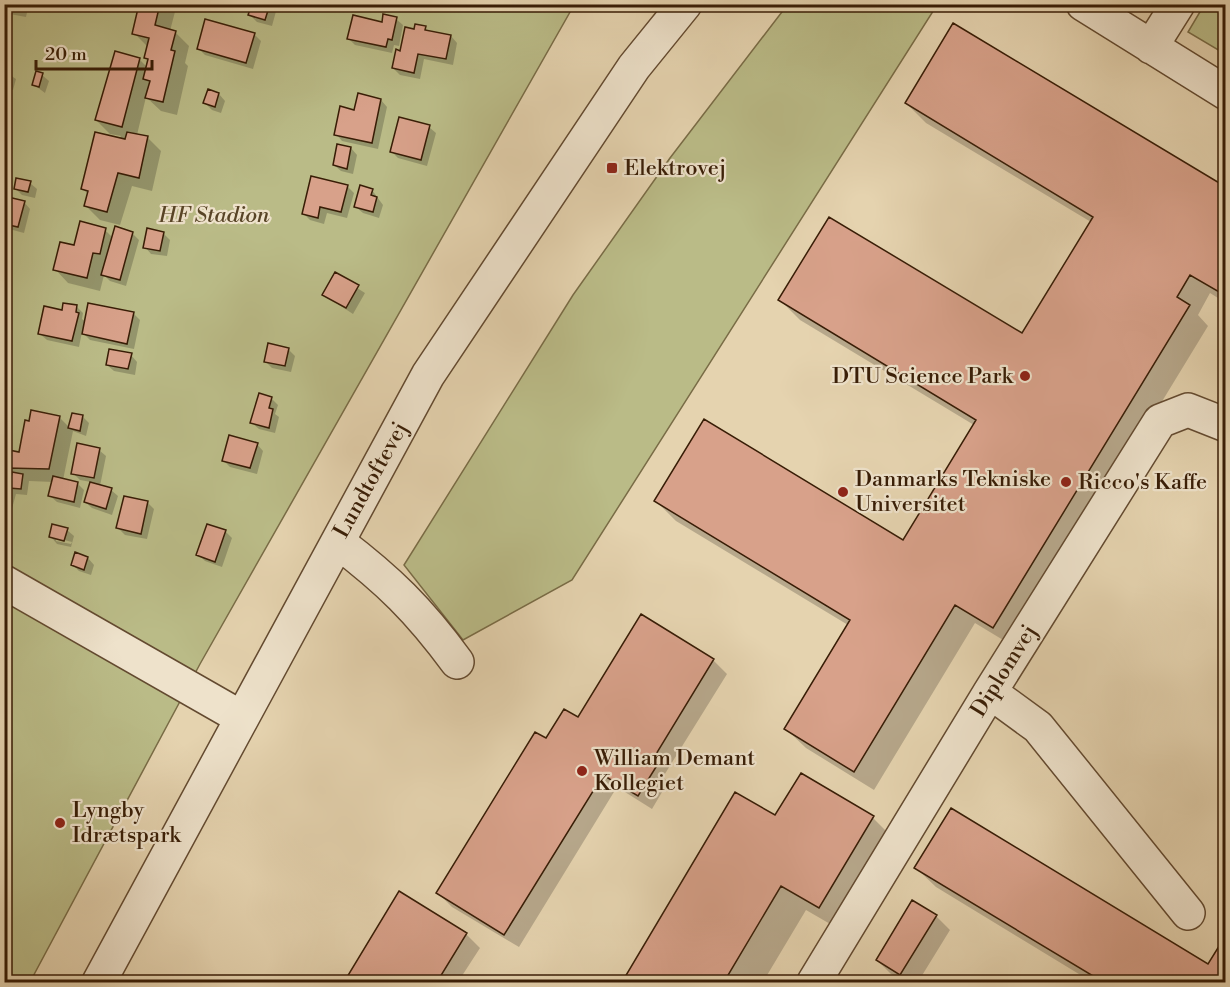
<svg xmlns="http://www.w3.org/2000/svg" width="1230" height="987" viewBox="0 0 1230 987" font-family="'Libre Bodoni',serif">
  <rect width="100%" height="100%" fill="#e5d3af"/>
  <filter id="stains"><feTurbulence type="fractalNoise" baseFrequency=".00333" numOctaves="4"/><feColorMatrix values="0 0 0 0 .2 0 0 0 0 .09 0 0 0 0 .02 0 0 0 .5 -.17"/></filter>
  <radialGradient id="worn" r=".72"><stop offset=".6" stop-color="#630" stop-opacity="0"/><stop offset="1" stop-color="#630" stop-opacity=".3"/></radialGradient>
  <path fill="#babb87" stroke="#796c46" stroke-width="1.5" d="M788 4 937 5 572 580 463 640 404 565 573 295 670 158Z
    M5 5H574L200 664 30 982H5Z
    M1204 5H1225V54L1188 32Z"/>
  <path fill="#0003" fill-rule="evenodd" d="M4 4H29L26 17 4 13Z
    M141 4H177L170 31 175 32 189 46 185 63 188 66 177 115 161 111 146 97 137 135 148 138 161 151 152 191 132 186 120 225 100 220 86 206 89 195 83 189 121 136 110 134 96 120 139 59 148 68 149 61 145 57 148 47 134 33Z
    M253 4H278L272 26 257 22 250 15Z
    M396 19 403 25 399 46 394 45 392 53 355 45 349 39Z
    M425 28 429 32 451 36 457 43 453 65 424 59 420 79 400 75 393 68 401 52 416 31Z
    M254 34 261 41 253 69 205 55 199 49Z
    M4 71 16 79 13 90 4 87Z
    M42 75 49 81 45 93 33 84Z
    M219 94 225 101 221 113 212 110 205 103Z
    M381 100 387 107 378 149 342 141 336 134Z
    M906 103 1226 189V303L1210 293 1198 315 1208 326 1013 646 975 623 874 790 806 748 786 729 848 625 676 521 656 501 903 542 974 425 800 320 780 300 1022 336 1091 222 926 123Z
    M429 127 436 133 427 166 398 158 392 152Z
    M351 148 357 155 353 174 341 171 334 165Z
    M30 183 37 189 35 198 22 195 15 188Z
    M347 186 354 193 347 218 327 213 324 224 310 220 303 213Z
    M372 190 383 205 379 218 363 213 356 207Z
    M9 198 24 202 30 209 24 233 9 229 4 225Z
    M105 230 113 238 132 233 139 240 126 286 110 281 104 275 100 291 68 283 55 269 75 247Z
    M163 233 170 240 167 256 151 254 145 247Z
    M335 274 365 293 353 314 324 295Z
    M77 307 83 313 82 319 86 322 133 313 140 320 134 349 90 340 82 332 79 347 47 340 40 334 63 311Z
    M288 349 295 356 291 372 272 368 265 361Z
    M131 355 137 362 135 375 114 371 107 365Z
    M271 398 278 405 275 414 279 417 275 433 259 429 252 423Z
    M83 417 89 423 86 436 73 431 63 480 78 484 84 490 80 508 57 502 50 496 53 482 29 481 27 495 16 494 10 516 4 515V451L20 454 60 418 70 428Z
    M257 444 263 451 257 474 230 467 223 460Z
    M99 450 106 456 100 486 111 490 118 496 112 515 92 508 85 502 91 482 80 480 73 473Z
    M147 502 154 509 147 539 125 535 118 528Z
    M208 525 226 532 232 538 222 567 205 561 198 554Z
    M67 530 74 536 71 547 57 544 51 537ZM56 538 72 542 71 544 56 541Z
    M88 558 94 565 91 575 79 571 73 565Z
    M713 660 727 674 663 777 668 782 652 809 617 787 519 947 452 907 438 893 546 740 578 719Z
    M736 794 776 817 873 818 897 842 844 932 806 910 763 982H624Z
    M916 868 1209 966 1226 938V982H1092L936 887Z
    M400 893 466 934 480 948 458 982H346Z
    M936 916 950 930 918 982H906L891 974 877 960Z"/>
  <path fill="#d8a18a" stroke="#381d06" stroke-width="1.5" d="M139 4H160L155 25 176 31 171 50 175 51 163 102 145 98 150 81 143 79 148 59 144 58 149 38 132 34Z
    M252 4H270L265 20 248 15Z
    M383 14 397 17 392 40 388 39 386 47 347 39 353 15 382 22Z
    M205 19 255 33 246 63 197 49Z
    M953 23 1226 187V296L1190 275 1177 297 1190 305 993 628 955 605 854 772 784 729 850 620 654 501 704 419 903 540 976 420 778 300 829 217 1022 333 1093 217 905 103Z
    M415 24 426 26 425 30 451 35 446 59 418 54 414 73 392 68 396 49 400 51 405 27 414 29Z
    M115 51 140 58 122 127 95 120Z
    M36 71 43 73 39 87 32 85Z
    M208 89 219 93 215 107 203 103Z
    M358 93 381 99 372 143 334 135 340 106 354 110Z
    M399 117 430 125 421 160 390 152Z
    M95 132 125 139 127 132 148 136 139 178 118 173 107 212 84 206 88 191 81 189Z
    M337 144 351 147 347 169 333 165Z
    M311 176 348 185 341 212 320 207 318 218 302 214Z
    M16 178 31 181 28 192 14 189Z
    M360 185 373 189 371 195 377 197 373 212 354 207Z
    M8 197 25 201 18 227 4 224Z
    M80 221 106 228 100 254 93 253 87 278 53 270 60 242 74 245Z
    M115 226 133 232 120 280 101 275Z
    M147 228 164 232 160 251 143 248Z
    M335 272 359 285 346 308 322 295Z
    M63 303 77 305 76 312 79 313 72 341 38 334 44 306 62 310Z
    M88 303 134 312 127 344 82 334Z
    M268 343 289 348 285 366 264 362Z
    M109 349 132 353 128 369 106 365Z
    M259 393 272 397 269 408 273 409 269 428 250 423Z
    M31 410 60 416 49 469 7 468 4 475V449L19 452 25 420 29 421Z
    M72 413 83 415 80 431 68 428Z
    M229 435 258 443 250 468 222 461Z
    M77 443 100 448 94 478 71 474Z
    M12 472 23 474 21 489 9 488Z
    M53 476 78 482 74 502 48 496Z
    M90 482 112 488 106 509 84 502Z
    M124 496 148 501 141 534 116 528Z
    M52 524 68 528 64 541 49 537Z
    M207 524 226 530 215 562 196 555Z
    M75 552 88 557 84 570 71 565Z
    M641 614 714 659 650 764 656 767 638 796 603 775 504 935 436 893 535 732 546 738 564 709 578 717Z
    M801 773 874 816 819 908 781 886 724 982H622L735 792 775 815Z
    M951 808 1208 964 1226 935V982H1103L914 868Z
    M399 891 467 933 437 982H344Z
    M912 900 937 915 900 975 876 960Z"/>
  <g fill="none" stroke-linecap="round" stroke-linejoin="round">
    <defs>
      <path id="minor" d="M1083 4 1226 93
        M1151 47 1178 4
        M338 542C388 580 419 610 457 662
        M4 582 242 718
        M990 692 1038 727 1188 913
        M99 982 428 375 634 67 685 4
        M814 982 990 692 1160 421 1188 410 1226 425"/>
    </defs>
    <use href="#minor" stroke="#634a30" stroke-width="36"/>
    <use href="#minor" stroke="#eee2cb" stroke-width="33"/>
  </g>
  <g fill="#8f2418" stroke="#eee2cb" stroke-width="2">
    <rect x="606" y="162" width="12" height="12" rx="3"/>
    <circle cx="1025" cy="376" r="6"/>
    <circle cx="1066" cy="482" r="6"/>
    <circle cx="843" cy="492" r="6"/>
    <circle cx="582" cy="771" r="6"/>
    <circle cx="60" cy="823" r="6"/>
  </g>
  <g text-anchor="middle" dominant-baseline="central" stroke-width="4.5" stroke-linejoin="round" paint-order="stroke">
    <g font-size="22" fill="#381d06" stroke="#eee2cb" text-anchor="start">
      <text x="624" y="168">Elektrovej</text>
      <text x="1013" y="376" text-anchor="end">DTU Science Park</text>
      <text x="855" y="479">Danmarks Tekniske<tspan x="855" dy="25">Universitet</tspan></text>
      <text x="1078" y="482">Ricco's Kaffe</text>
      <text x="594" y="758">William Demant<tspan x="594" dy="25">Kollegiet</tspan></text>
      <text x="72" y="810">Lyngby<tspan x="72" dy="25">Idrætspark</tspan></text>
    </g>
    <g font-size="22" font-style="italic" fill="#584426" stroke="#eee2cb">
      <text x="214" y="215">HF Stadion</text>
    </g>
    <g font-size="22" fill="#381d06" stroke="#eee2cb">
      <text transform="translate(371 480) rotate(-61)">Lundtoftevej</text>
      <text transform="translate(1004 671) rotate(-58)">Diplomvej</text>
    </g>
  </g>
  <rect width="1230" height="987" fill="none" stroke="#e5d3af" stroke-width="24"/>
  <rect x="6" y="6" width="1218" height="975" fill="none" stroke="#381d06" stroke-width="3"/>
  <rect x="12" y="12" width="1206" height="963" fill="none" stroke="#381d06" stroke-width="1.5"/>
  <path d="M36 60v9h116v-9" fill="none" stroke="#381d06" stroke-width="3"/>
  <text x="45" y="60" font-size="18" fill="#381d06" stroke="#eee2cb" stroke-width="4.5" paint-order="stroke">20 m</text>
  <rect width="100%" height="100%" filter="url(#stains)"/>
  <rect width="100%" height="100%" fill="url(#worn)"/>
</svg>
